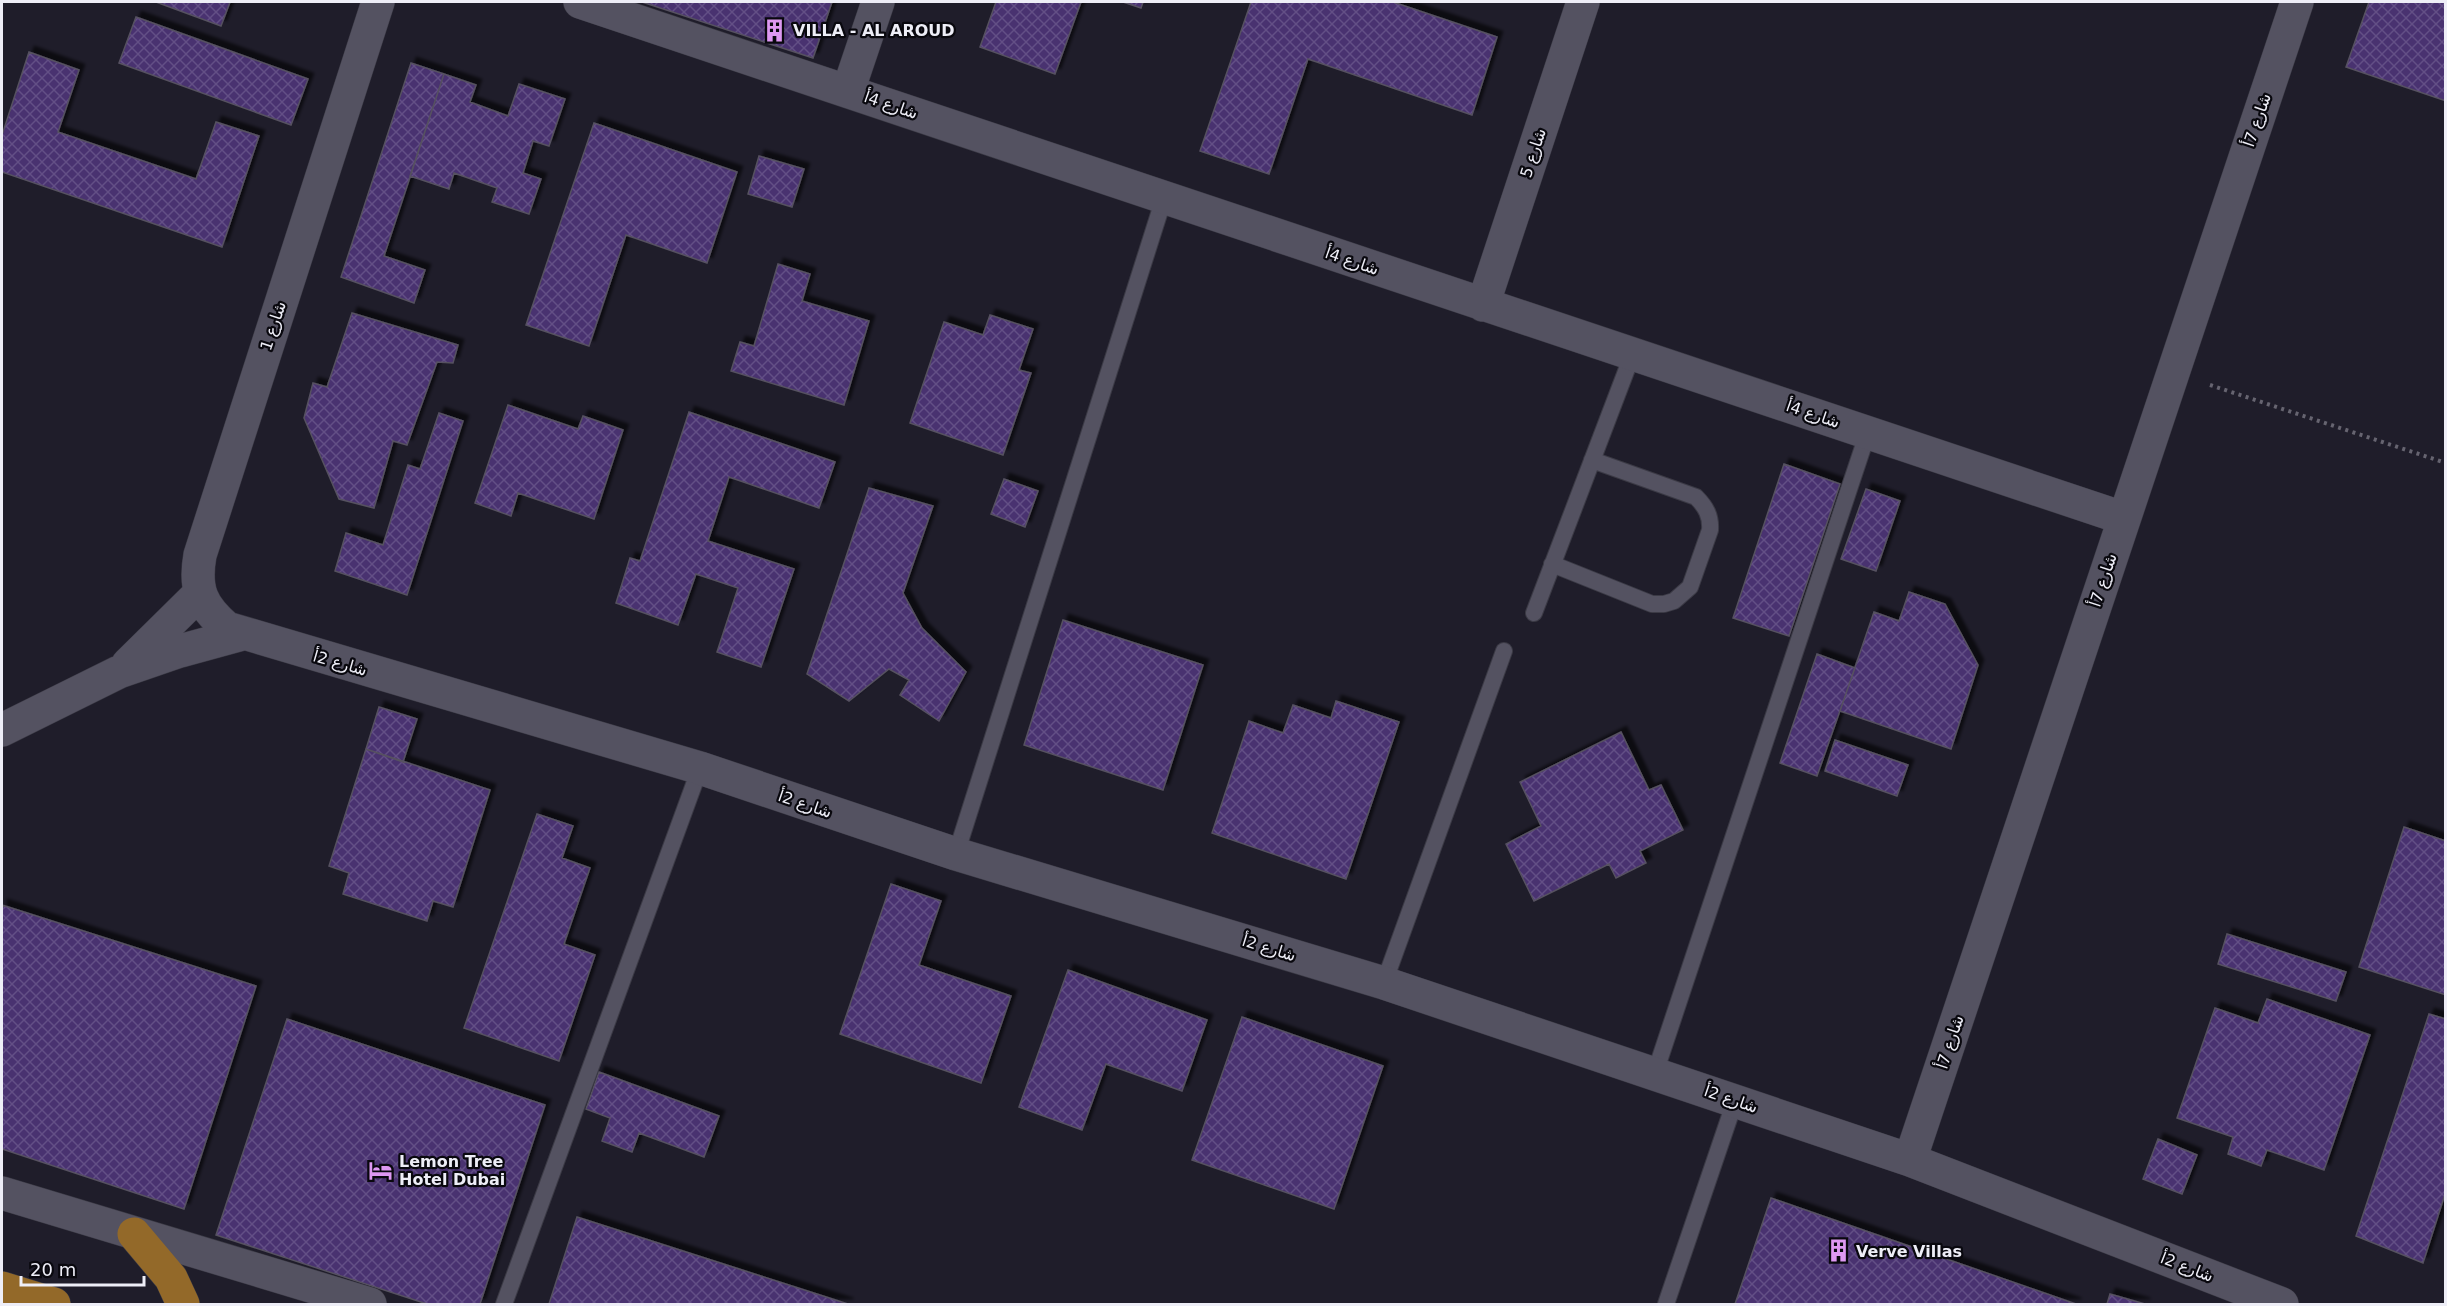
<svg xmlns="http://www.w3.org/2000/svg" width="2447" height="1306" viewBox="0 0 2447 1306" font-family="'DejaVu Sans',Vazirmatn,sans-serif">
  <defs>
    <pattern id="building-cross-hatch" width="8" height="8" patternUnits="userSpaceOnUse" patternTransform="scale(1.5)"><rect width="8" height="8" fill="#483170"/><path d="M0 0l8 8M0 8l8-8" fill="none" stroke="#634f85"/></pattern>
    <filter id="shadow"><feDropShadow dx="5.5" dy="-5.5" stdDeviation="1.5" flood-color="#0009"/></filter>
  </defs>
  <rect width="100%" height="100%" fill="#1f1d2a"/>
  <path fill="url(#building-cross-hatch)" stroke="#565161" stroke-width="1.5" filter="url(#shadow)" d="M156 2H230L221 26Z
    M642 2H832L813 58Z
    M996 2H1081L1055 74 980 47Z
    M1123 2H1143L1141 8Z
    M1251 2H1393L1497 37 1472 115 1308 59 1269 174 1200 151Z
    M2369 2H2446V101L2346 67Z
    M136 17 308 79 291 125 119 63Z
    M29 52 79 70 58 132 196 179 216 122 259 136 222 247 2 172V135Z
    M411 63 444 74 384 256 425 270 414 303 341 277Z
    M444 74 476 85 470 102 508 116 519 84 565 99 549 146 533 141 523 173 541 179 529 214 492 202 497 188 454 173 449 189 410 176Z
    M594 123 737 172 707 263 626 235 589 346 526 325Z
    M759 156 804 169 792 207 748 194Z
    M778 264 810 274 802 301 869 321 844 405 731 371 740 342 754 346Z
    M352 313 458 345 453 363 437 362 407 445 393 441 374 508 339 499 304 418 313 383 327 387Z
    M990 315 1033 329 1019 370 1031 373 1003 455 910 423 944 322 983 335Z
    M508 405 578 429 583 416 623 430 594 519 518 493 511 516 475 503Z
    M689 412 835 462 819 508 729 477 708 541 794 569 761 667 717 652 738 588 696 574 678 625 616 603 630 558 640 561Z
    M439 413 463 421 407 595 335 571 346 533 383 545 408 465 420 469Z
    M1784 464 1840 484 1789 636 1733 618Z
    M1004 479 1038 491 1025 527 991 514Z
    M869 488 933 506 903 593 922 628 966 672 939 721 900 695 909 680 889 669 849 701 807 674Z
    M1866 489 1900 501 1876 571 1841 559Z
    M1909 592 1945 604 1978 665 1951 749 1840 711 1874 612 1899 621Z
    M1063 620 1203 665 1163 790 1024 745Z
    M1817 654 1855 668 1817 776 1780 763Z
    M1336 701 1399 722 1346 879 1212 833 1249 721 1283 733 1293 705 1331 718Z
    M379 707 417 719 403 762 366 749Z
    M1621 732 1649 790 1661 785 1683 830 1640 851 1646 863 1616 878 1609 864 1534 901 1506 844 1541 826 1520 782Z
    M1835 740 1908 765 1897 796 1825 771Z
    M366 749 490 790 453 907 433 901 427 921 343 894 349 873 329 866Z
    M537 814 573 826 562 858 590 868 564 944 595 955 559 1061 464 1028Z
    M2404 827 2446 841V995L2359 967Z
    M891 884 941 901 919 965 1011 996 981 1083 840 1034Z
    M2 905 256 986 184 1209 2 1149Z
    M2227 934 2346 972 2336 1001 2218 964Z
    M1068 970 1207 1020 1182 1091 1106 1064 1082 1130 1019 1107Z
    M2267 999 2370 1035 2324 1170 2267 1150 2261 1166 2228 1154 2233 1137 2177 1118 2215 1008 2258 1023Z
    M2429 1014 2446 1019V1191L2423 1263 2356 1236Z
    M1242 1017 1383 1066 1334 1209 1192 1160Z
    M287 1019 545 1105 480 1304H427L216 1235Z
    M599 1072 719 1116 704 1157 639 1133 632 1152 602 1141 610 1118 586 1109Z
    M2158 1139 2197 1155 2182 1194 2143 1179Z
    M1771 1198 2076 1304H1735Z
    M577 1217 848 1304H549Z
    M2110 1294 2145 1304H2107Z"/>
  <g fill="none" stroke-linecap="round" stroke-linejoin="round">
    <defs>
      <path id="lane" d="M1552 564 1652 604H1664L1674 601 1690 587 1710 530C1711 516 1706 507 1696 497L1592 460
        M1534 613 1633 353
        M956 854 1164 198
        M1384 983 1504 651
        M1655 1073 1868 432
        M504 1304 700 768
        M1666 1304 1735 1101"/>
      <path id="street" d="M378 2 200 555C194 589 201 606 227 628L700 768 956 854 1384 983 1910 1160 2282 1304
        M580 2 2123 518
        M848 91 878 2
        M1483 305 1583 2
        M128 664 199 594
        M2 730 119 672 180 651 242 634
        M1910 1160 2297 2
        M2 1193 370 1304"/>
      <path id="primary" d="M134 1234 171 1278 183 1304
        M2 1288 54 1304"/>
    </defs>
    <use href="#lane" stroke="#3b3a45" stroke-width="18"/>
    <use href="#street" stroke="#3b3a45" stroke-width="34"/>
    <use href="#primary" stroke="#3b3a45" stroke-width="34"/>
    <path stroke="#666470" stroke-width="4" stroke-dasharray="3 4.5" stroke-linecap="butt" d="M2210 385 2446 463"/>
    <use href="#lane" stroke="#545261" stroke-width="16"/>
    <use href="#street" stroke="#545261" stroke-width="33"/>
    <use href="#primary" stroke="#936929" stroke-width="33"/>
  </g>
  <defs>
    <symbol id="building-bare" viewBox="-9 -9 18 18"><path d="M-4-6H4V6H1V3H-1V6H-4ZM-2.5-4.3h1.7v1.8h-1.7ZM.8-4.3h1.7v1.8H.8ZM-2.5-1h1.7V.8h-1.7ZM.8-1h1.7V.8H.8Z" fill="#de98f2" stroke="#09080e" stroke-width="2.5" paint-order="stroke"/></symbol>
    <symbol id="hotel-bare" viewBox="-9 -9 18 18"><path d="M-6-4.5h1.5V1H6V5H4.5V3h-9V5H-6ZM-4 0a1.8 1.8 0 1 1 3.6 0ZM.5 0V-2.5h3Q6-2.5 6 0Z" fill="#de98f2" stroke="#09080e" stroke-width="2.5" paint-order="stroke"/></symbol>
  </defs>
  <g fill-rule="evenodd">
    <use href="#building-bare" x="758" y="14" width="33" height="33"/>
    <use href="#hotel-bare" x="364" y="1154" width="33" height="33"/>
    <use href="#building-bare" x="1822" y="1234" width="33" height="33"/>
  </g>
  <g text-anchor="middle" dominant-baseline="central" stroke-width="4.5" stroke-linejoin="round" paint-order="stroke">
    <g font-size="16" font-weight="bold" fill="#eeeef7" stroke="#09080e" text-anchor="start">
      <text x="793" y="30">VILLA - AL AROUD</text>
      <text x="399" y="1161">Lemon Tree<tspan x="399" dy="18">Hotel Dubai</tspan></text>
      <text x="1856" y="1251">Verve Villas</text>
    </g>
    <g font-size="16" fill="#eeeef7" stroke="#09080e">
      <text transform="translate(891 105) rotate(19)">شارع 4أ</text>
      <text transform="translate(2257 120) rotate(-71)">شارع 7أ</text>
      <text transform="translate(1533 153) rotate(-72)">شارع 5</text>
      <text transform="translate(1352 261) rotate(19)">شارع 4أ</text>
      <text transform="translate(273 326) rotate(-72)">شارع 1</text>
      <text transform="translate(1813 414) rotate(19)">شارع 4أ</text>
      <text transform="translate(2103 580) rotate(-72)">شارع 7أ</text>
      <text transform="translate(340 663) rotate(16)">شارع 2أ</text>
      <text transform="translate(805 804) rotate(19)">شارع 2أ</text>
      <text transform="translate(1269 948) rotate(17)">شارع 2أ</text>
      <text transform="translate(1950 1042) rotate(-72)">شارع 7أ</text>
      <text transform="translate(1731 1099) rotate(19)">شارع 2أ</text>
      <text transform="translate(2187 1267) rotate(21)">شارع 2أ</text>
    </g>
  </g>
  <rect width="2447" height="1306" fill="none" stroke="#eeeef7" stroke-width="6"/>
  <path d="M21 1276v9h123v-9" fill="none" stroke="#eeeef7" stroke-width="3"/>
  <text x="30" y="1276" font-size="18" fill="#eeeef7" stroke="#09080e" stroke-width="4.5" paint-order="stroke">20 m</text>
</svg>
